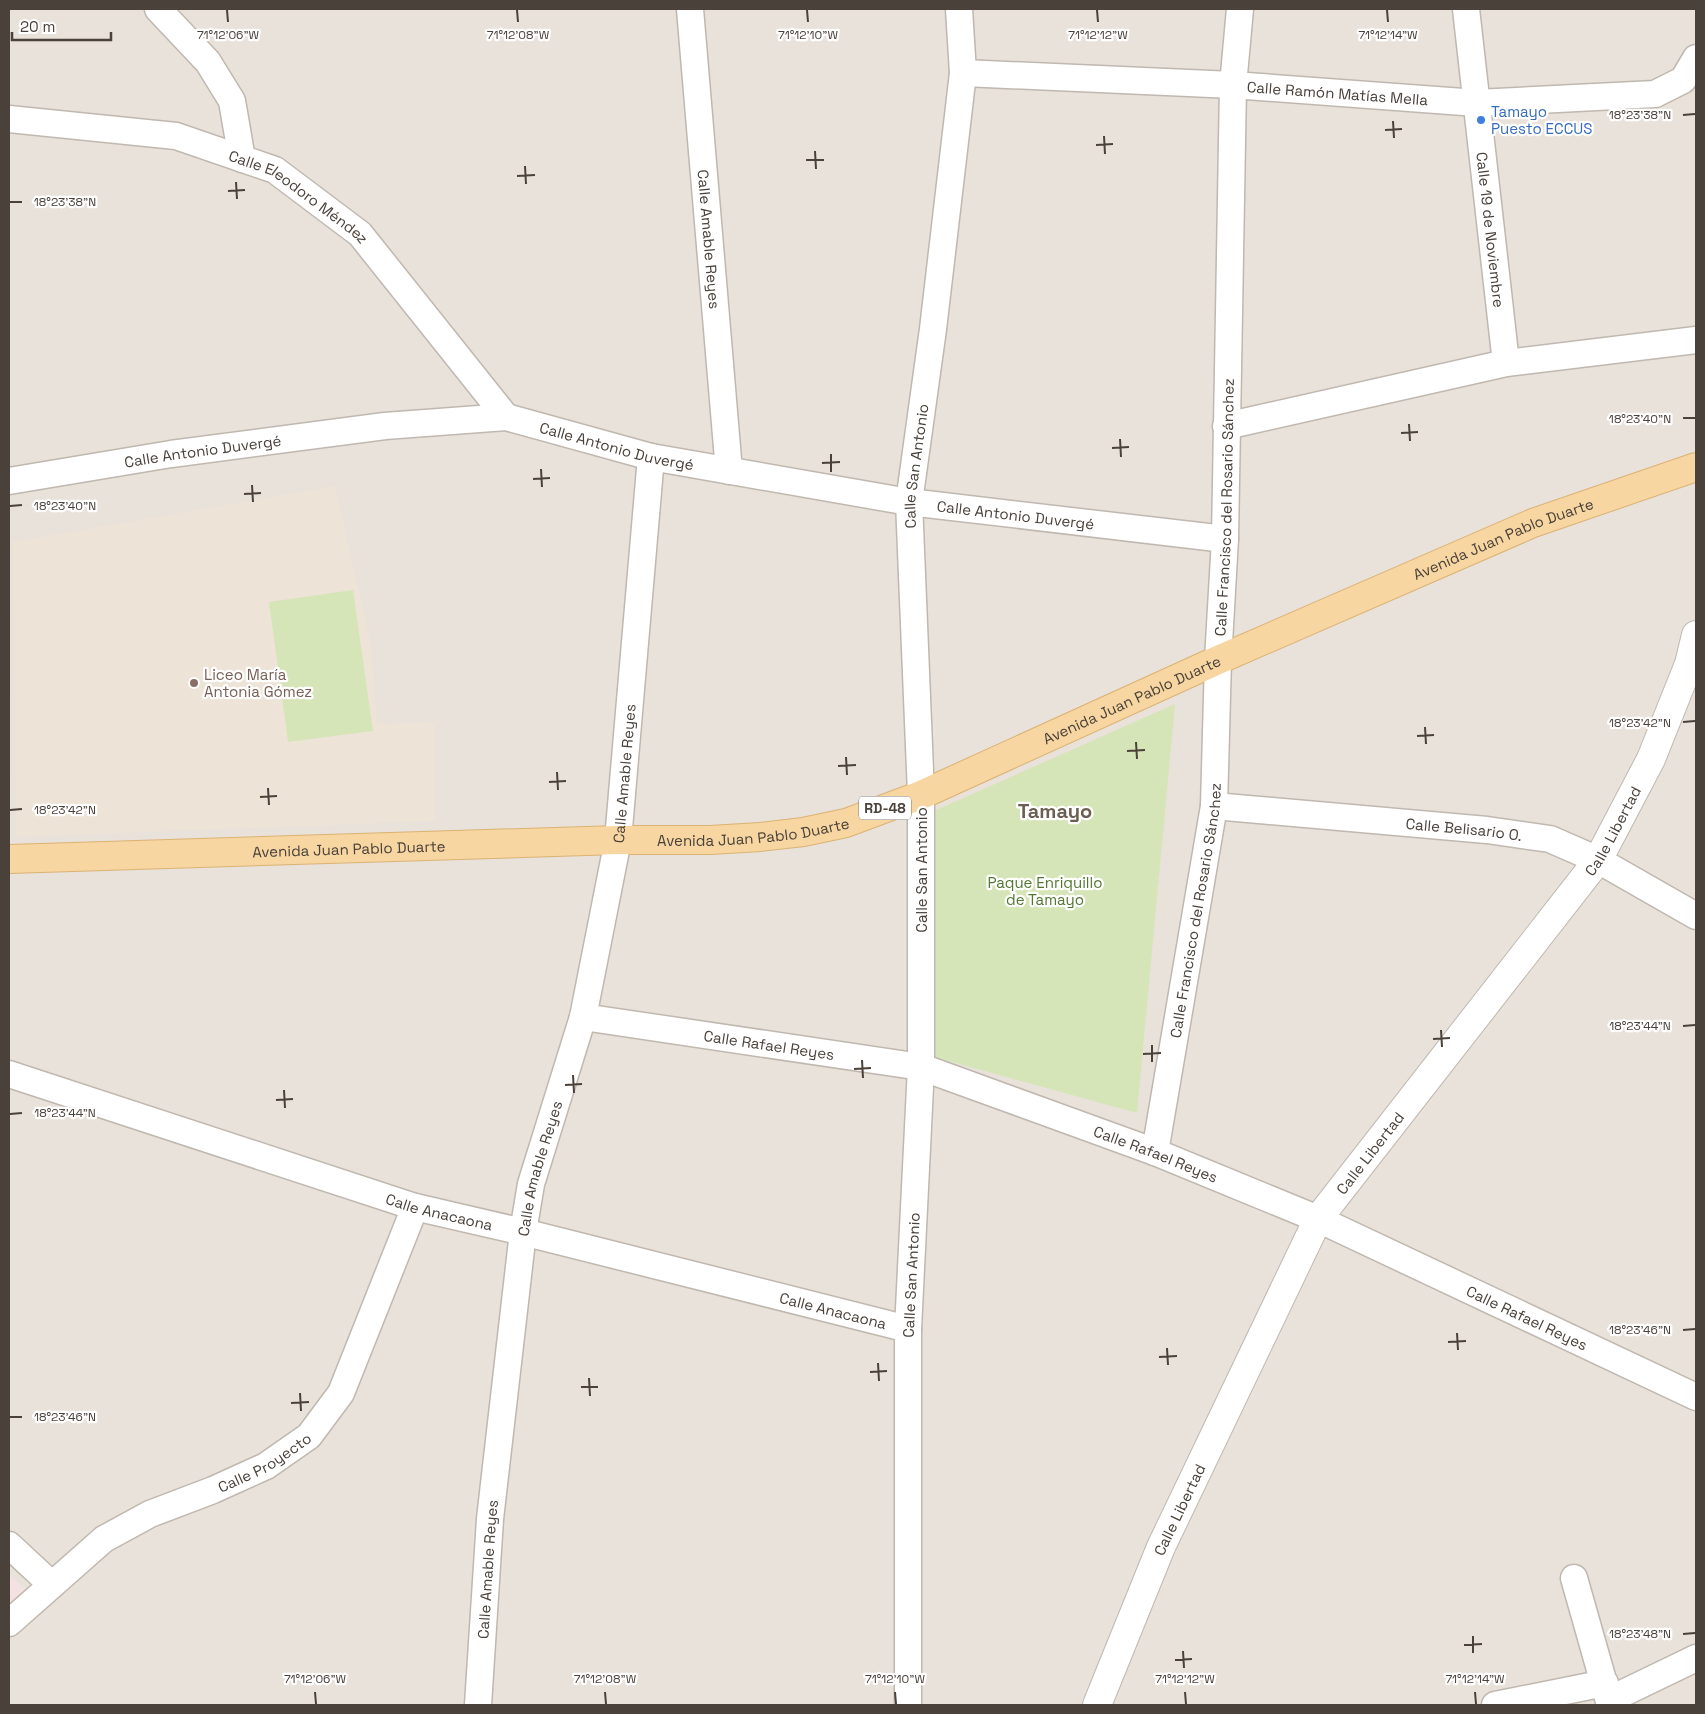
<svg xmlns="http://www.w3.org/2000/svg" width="1705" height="1714" viewBox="0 0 1705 1714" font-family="'Space Grotesk',sans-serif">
  <rect width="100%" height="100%" fill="#f5f1ec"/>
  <path fill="#e8e2da" d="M9 9H1696V1705H9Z"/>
  <path fill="#ede4d7" d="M335 486 371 645 377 724 435 722V821L16 837 13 542Z"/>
  <path fill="#f4e1e1" d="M9 1574 25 1589 9 1605Z"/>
  <path fill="#d6e5b8" d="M353 590 373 731 288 742 269 602Z
    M1175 704 1137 1113 934 1057V811Z"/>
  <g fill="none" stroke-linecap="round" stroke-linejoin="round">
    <defs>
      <g id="minor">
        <path d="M158 9 208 62 232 101 242 159"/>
        <path id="s1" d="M690 9 729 471"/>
        <path id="s2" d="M1466 9 1506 363"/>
        <path id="s3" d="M963 73 1233 85 1477 103 1655 94 1683 80 1696 58"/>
        <path id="s4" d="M9 119 176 136 275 170 360 234 506 417"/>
        <path d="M1226 426 1506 363 1696 340"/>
        <path id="s5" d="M9 481 171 454 385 426 506 417 651 457 909 502 1225 539"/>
        <path id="s6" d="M1214 806 1487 830 1550 839 1598 860 1696 916"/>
        <path id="s7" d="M583 1017 921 1067 1155 1152 1318 1219 1696 1397"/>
        <path id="s8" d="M9 1074 415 1207 523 1232 908 1329"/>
        <path id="s9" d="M1155 1152 1214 806 1218 660 1225 539 1233 85 1240 9"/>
        <path d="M9 1545 52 1585"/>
        <path d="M1574 1578 1610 1705"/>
        <path id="s10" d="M9 1623 104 1539 150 1514 213 1490 266 1466 309 1436 341 1393 415 1207"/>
        <path d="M1609 1700 1696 1658"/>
        <path id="s11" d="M478 1705 490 1519 523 1232 531 1184 583 1017 618 840 651 457"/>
        <path id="s12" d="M908 1705V1329L921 1067V795L909 502 933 329 963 73 959 9"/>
        <path d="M1495 1705 1605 1683"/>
      </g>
      <g id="tertiary">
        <path id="s13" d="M1097 1705 1161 1547 1318 1219 1598 860 1651 759 1689 664 1696 635"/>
      </g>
      <g id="primary">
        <path id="s14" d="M9 859 618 840H710L760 837 803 832 846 823 921 795 1218 660 1533 523 1696 467"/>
      </g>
    </defs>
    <use href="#minor" stroke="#c0b8af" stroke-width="29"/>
    <use href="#tertiary" stroke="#c0b8af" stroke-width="30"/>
    <use href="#primary" stroke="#dcb273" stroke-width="30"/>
    <use href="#minor" stroke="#fff" stroke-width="26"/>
    <use href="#tertiary" stroke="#fff" stroke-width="28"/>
    <use href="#primary" stroke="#f7d6a2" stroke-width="28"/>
  </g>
  <path fill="none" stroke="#49413a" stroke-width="2" d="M227 10 228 22M517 10 518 22M807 10 808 22M1097 10 1098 22M1387 10 1388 22M1683 115 1695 114M1393 121 1394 138M1385 130 1402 129M1104 136 1105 154M1096 145 1113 144M815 151 816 169M806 160H824M525 166 526 184M517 176 535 175M236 182 237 199M228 191 245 190M10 202H22M1683 418H1695M1409 424 1410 441M1401 433 1418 432M1120 439 1121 457M1112 448 1129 447M831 454V472M822 463 840 462M541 469 542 487M533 479 550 478M252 485 253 502M244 494 261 493M10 506 22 505M1683 722 1695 721M1425 727 1426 744M1417 736 1434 735M1136 742 1137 759M1127 751 1145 750M846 757 847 775M838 766 856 765M557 772 558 790M549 782 566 781M268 788 269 805M260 797 277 796M10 810 22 809M1683 1026 1695 1025M1441 1030 1442 1047M1433 1039 1450 1038M1152 1045V1062M1143 1054 1161 1053M862 1060 863 1078M854 1069 871 1068M573 1075 574 1093M565 1085 582 1084M284 1090 285 1108M276 1100 293 1099M10 1114 22 1113M1683 1330 1695 1329M1457 1333 1458 1350M1448 1342 1466 1341M1167 1348 1168 1365M1159 1357 1177 1356M878 1363 879 1381M870 1372 887 1371M589 1378 590 1396M581 1387H598M300 1393 301 1411M291 1403 309 1402M10 1417H22M1683 1634 1695 1633M1473 1636V1653M1464 1645 1482 1644M1183 1651 1184 1668M1175 1660 1192 1659M315 1692 316 1704M605 1692 606 1704M895 1692 896 1704M1185 1692 1186 1704M1475 1692 1476 1704"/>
  <circle fill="#3f7fe0" stroke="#fff" stroke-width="2" cx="1481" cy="120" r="5"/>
  <circle fill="#8d6e63" stroke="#fff" stroke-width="2" cx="194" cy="683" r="5"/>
  <g text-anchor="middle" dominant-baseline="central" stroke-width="4.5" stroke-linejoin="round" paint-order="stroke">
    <rect fill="#fff" stroke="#807a75" stroke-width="1" x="859" y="796.5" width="52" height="23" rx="4"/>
    <g font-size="14" font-weight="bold" fill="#49413a">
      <text x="885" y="808">RD-48</text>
    </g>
    <g font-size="15" fill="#49413a" stroke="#fff">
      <text stroke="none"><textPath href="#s3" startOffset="375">Calle Ramón Matías Mella</textPath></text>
      <text stroke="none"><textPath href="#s4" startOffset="306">Calle Eleodoro Méndez</textPath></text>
      <text stroke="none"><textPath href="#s2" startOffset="222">Calle 19 de Noviembre</textPath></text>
      <text stroke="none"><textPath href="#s1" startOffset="231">Calle Amable Reyes</textPath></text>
      <text stroke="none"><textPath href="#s5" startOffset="616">Calle Antonio Duvergé</textPath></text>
      <text stroke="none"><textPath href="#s5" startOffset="196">Calle Antonio Duvergé</textPath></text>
      <text stroke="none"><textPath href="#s12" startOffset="1240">Calle San Antonio</textPath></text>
      <text stroke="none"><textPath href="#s9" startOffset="650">Calle Francisco del Rosario Sánchez</textPath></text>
      <text stroke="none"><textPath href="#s5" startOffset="1021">Calle Antonio Duvergé</textPath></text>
      <text stroke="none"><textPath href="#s14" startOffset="1555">Avenida Juan Pablo Duarte</textPath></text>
      <text stroke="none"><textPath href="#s14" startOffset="1150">Avenida Juan Pablo Duarte</textPath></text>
      <text stroke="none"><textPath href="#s11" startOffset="946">Calle Amable Reyes</textPath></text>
      <text stroke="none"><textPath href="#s14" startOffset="745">Avenida Juan Pablo Duarte</textPath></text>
      <text stroke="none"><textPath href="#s6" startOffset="251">Calle Belisario O.</textPath></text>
      <text stroke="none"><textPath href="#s13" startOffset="1022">Calle Libertad</textPath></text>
      <text stroke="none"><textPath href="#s14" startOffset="340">Avenida Juan Pablo Duarte</textPath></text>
      <text transform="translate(921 870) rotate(-90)">Calle San Antonio</text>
      <text stroke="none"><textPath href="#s9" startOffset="245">Calle Francisco del Rosario Sánchez</textPath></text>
      <text stroke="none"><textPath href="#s7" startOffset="188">Calle Rafael Reyes</textPath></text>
      <text stroke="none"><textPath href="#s13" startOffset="618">Calle Libertad</textPath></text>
      <text stroke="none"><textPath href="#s7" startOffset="592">Calle Rafael Reyes</textPath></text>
      <text stroke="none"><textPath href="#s11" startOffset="541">Calle Amable Reyes</textPath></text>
      <text stroke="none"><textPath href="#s8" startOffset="452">Calle Anacaona</textPath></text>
      <text stroke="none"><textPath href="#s12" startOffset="430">Calle San Antonio</textPath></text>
      <text stroke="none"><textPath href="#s8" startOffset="858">Calle Anacaona</textPath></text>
      <text stroke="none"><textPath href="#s7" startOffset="998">Calle Rafael Reyes</textPath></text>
      <text stroke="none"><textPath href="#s10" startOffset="305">Calle Proyecto</textPath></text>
      <text stroke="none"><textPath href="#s13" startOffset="212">Calle Libertad</textPath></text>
      <text stroke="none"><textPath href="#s11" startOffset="136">Calle Amable Reyes</textPath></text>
    </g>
    <g font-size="15" fill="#366cbe" stroke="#fff" text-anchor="start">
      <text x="1491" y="111">Tamayo<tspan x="1491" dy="17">Puesto ECCUS</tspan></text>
    </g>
    <g font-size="15" fill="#785e54" stroke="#fff" text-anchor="start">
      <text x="204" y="674">Liceo María<tspan x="204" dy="17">Antonia Gómez</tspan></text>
    </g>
    <g font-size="15" fill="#527730" stroke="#fff">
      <text x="1045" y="882">Paque Enriquillo<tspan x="1045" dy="17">de Tamayo</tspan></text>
    </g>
    <g font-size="20" font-weight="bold" fill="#6b5e52" stroke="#fff">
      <text x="1055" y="811">Tamayo</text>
    </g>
  </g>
  <g font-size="12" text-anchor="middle" fill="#49413a" stroke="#fff" stroke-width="4.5" stroke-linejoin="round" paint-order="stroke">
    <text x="228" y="39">71°12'06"W</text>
    <text x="518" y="39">71°12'08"W</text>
    <text x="808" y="39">71°12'10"W</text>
    <text x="1098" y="39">71°12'12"W</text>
    <text x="1388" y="39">71°12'14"W</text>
    <text x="1640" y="119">18°23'38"N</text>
    <text x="65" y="206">18°23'38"N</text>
    <text x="1640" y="423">18°23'40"N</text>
    <text x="65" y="510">18°23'40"N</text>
    <text x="1640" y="727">18°23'42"N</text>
    <text x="65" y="814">18°23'42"N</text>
    <text x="1640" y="1030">18°23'44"N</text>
    <text x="65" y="1117">18°23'44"N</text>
    <text x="1640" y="1334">18°23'46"N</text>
    <text x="65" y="1421">18°23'46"N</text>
    <text x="1640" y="1638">18°23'48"N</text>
    <text x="315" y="1683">71°12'06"W</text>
    <text x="605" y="1683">71°12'08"W</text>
    <text x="895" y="1683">71°12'10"W</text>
    <text x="1185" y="1683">71°12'12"W</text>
    <text x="1475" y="1683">71°12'14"W</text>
  </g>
  <rect width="1705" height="1714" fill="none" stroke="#49413a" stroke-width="20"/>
  <path d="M12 32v8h99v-8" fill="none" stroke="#49413a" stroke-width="2.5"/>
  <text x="20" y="32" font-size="15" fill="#49413a" stroke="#ffffff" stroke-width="4" paint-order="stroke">20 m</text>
</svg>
